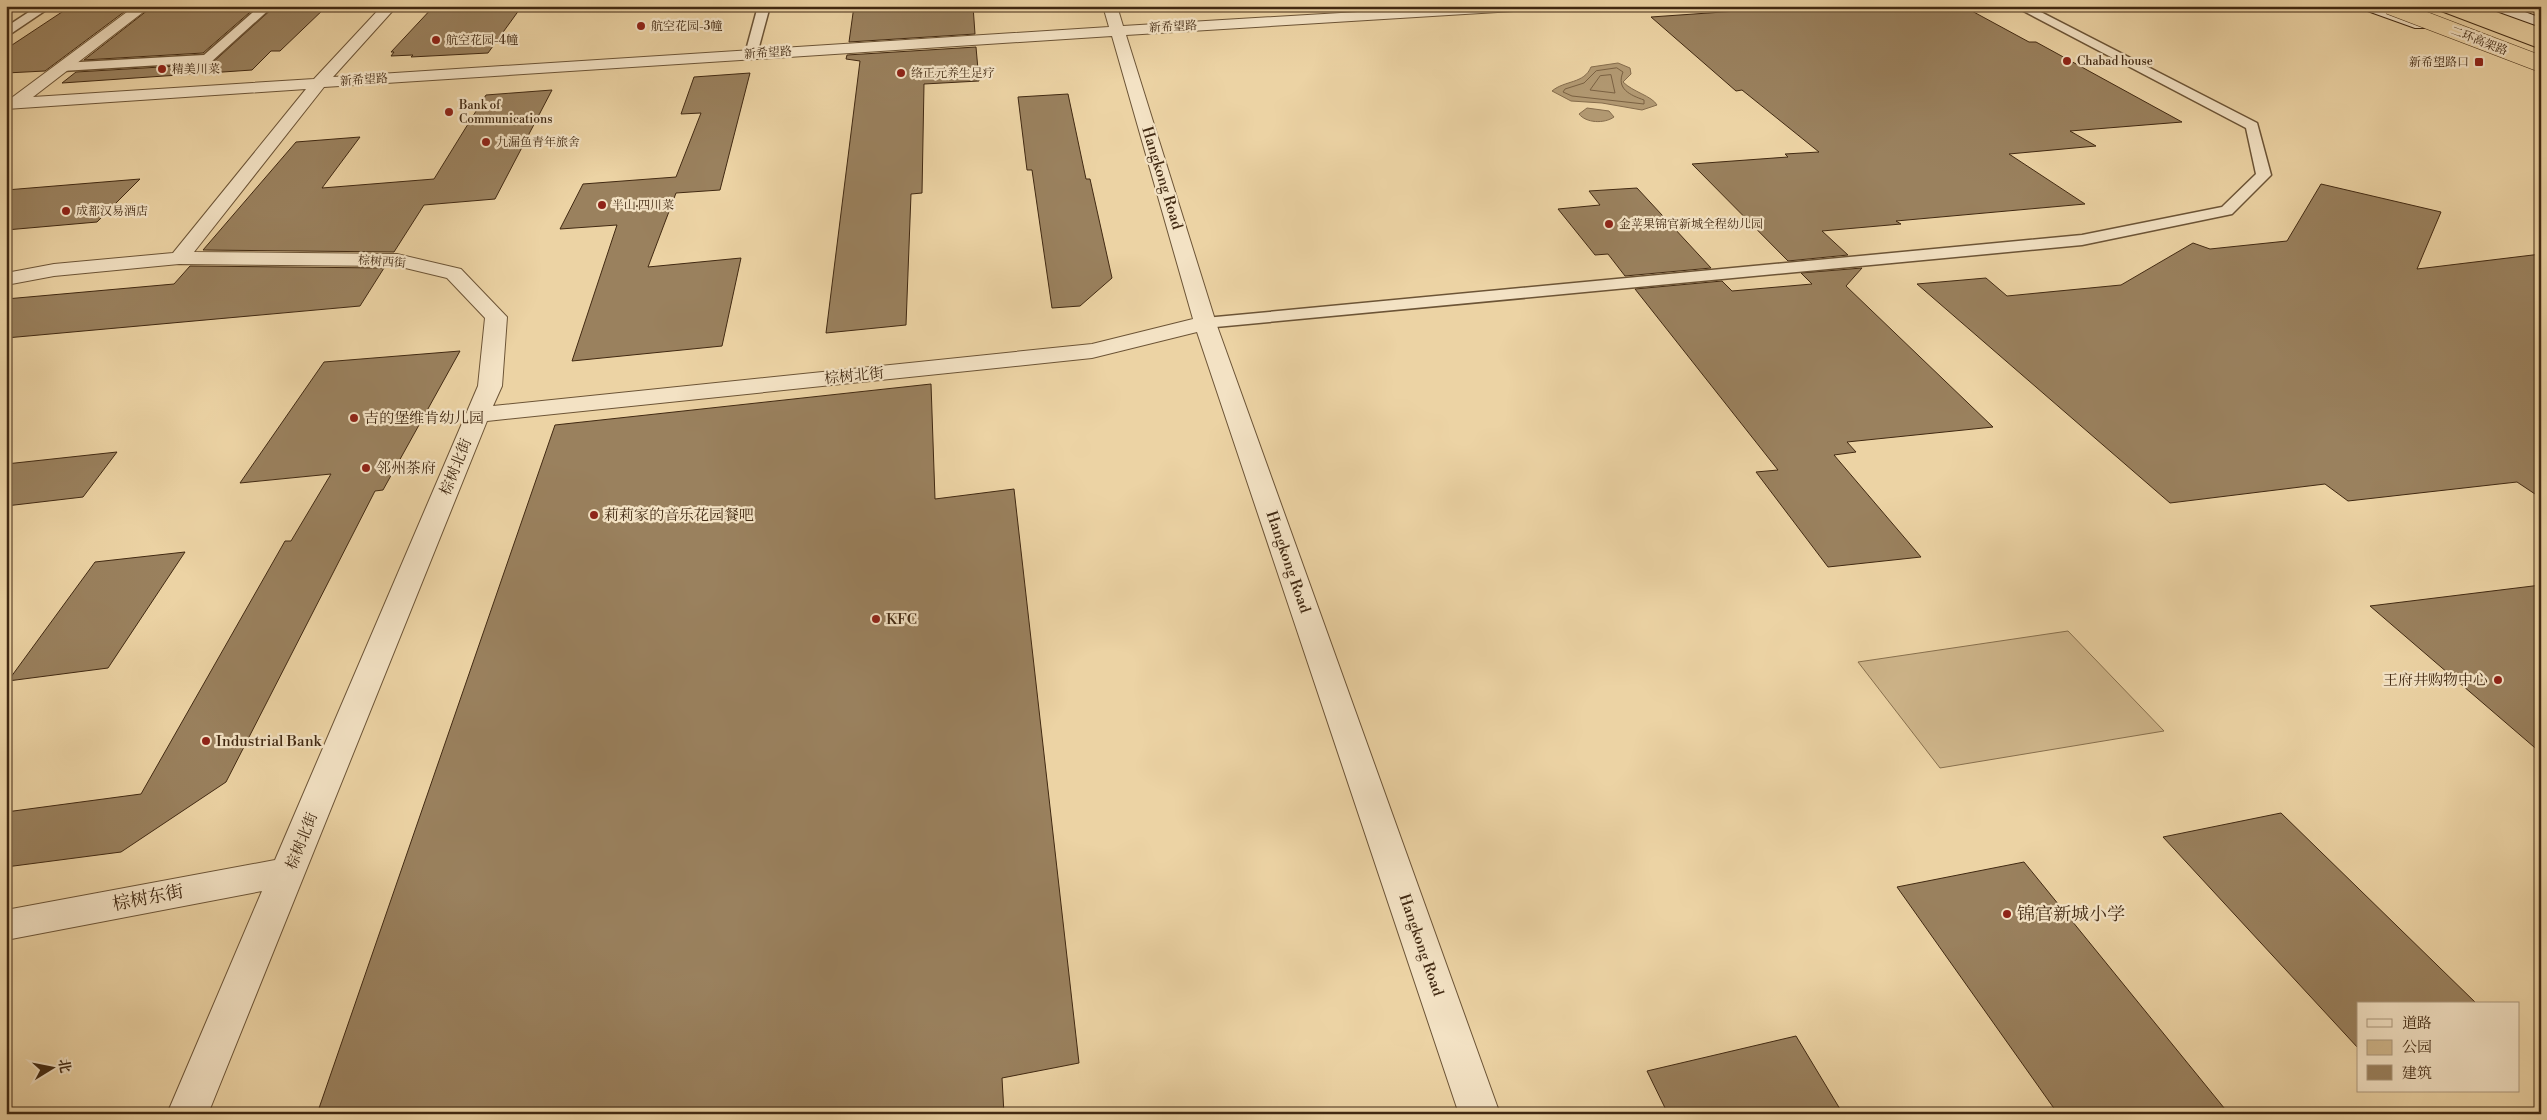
<svg xmlns="http://www.w3.org/2000/svg" width="2547" height="1120" viewBox="0 0 2547 1120" font-family="'Libre Bodoni','Noto Serif SC',serif">
  <rect width="100%" height="100%" fill="#ecd3a4"/>
  <filter id="stains"><feTurbulence type="fractalNoise" baseFrequency=".004" numOctaves="4"/><feColorMatrix values="0 0 0 0 .2 0 0 0 0 .09 0 0 0 0 .02 0 0 0 .5 -.17"/></filter>
  <radialGradient id="worn" r=".72"><stop offset=".6" stop-color="#630" stop-opacity="0"/><stop offset="1" stop-color="#630" stop-opacity=".3"/></radialGradient>
  <path fill="#cfb68b" stroke="#88704e" d="M2068 631 2164 731 1940 768 1858 662Z"/>
  <path fill="#b29972" stroke="#856c4c" d="M1618 63 1630 68 1631 74 1623 82C1633 92 1652 96 1657 105L1642 110 1602 103 1571 101 1552 91C1565 80 1584 84 1591 67Z
    M1587 108 1609 111 1614 117C1604 124 1586 123 1579 114Z"/>
  <g fill="none" stroke-linecap="round" stroke-linejoin="round">
    <path stroke="#7a6142" stroke-width="1" d="M1617 68 1623 72C1616 89 1630 95 1644 100V104L1572 96 1563 92 1565 89 1584 83 1596 71Z
      M1611 75 1615 93 1590 90 1600 76Z"/>
  </g>
  <path fill="#9a815e" stroke="#412912" d="M71 6H132L45 71 6 73V49Z
    M153 6H257L203 53 84 60Z
    M275 6H327L280 51H271L252 70 62 83 76 72 211 64Z
    M434 6H522L488 53 411 57 413 55 391 56 394 52H391Z
    M854 6H973L975 34 849 42Z
    M1809 6H1948L1970 10 2029 42H2036L2182 122 2070 131 2096 146 2009 154 2085 204 1896 221 1901 224 1822 231 1848 255 1788 261 1692 164 1788 157 1785 154 1819 152 1742 90 1736 91 1651 17Z
    M976 47 979 81 924 84 922 193 911 194 906 325 826 333 860 61 846 59 847 55Z
    M750 73 720 190 676 193 648 267 741 258 722 346 572 361 617 225 560 229 583 184 676 177 701 113 681 114 694 77Z
    M552 90 495 199 424 205 394 252 203 250 296 142 360 137 322 188 434 179 486 95Z
    M1068 94 1086 179H1090L1112 278 1080 306 1052 308 1032 170H1027L1018 97Z
    M140 179 97 222 6 230V190Z
    M2321 184 2441 212 2417 269 2541 254V498L2517 482 2348 501 2325 484 2170 503 1917 284 1986 278 2007 296 2121 285 2193 243 2210 249 2287 241Z
    M1637 188 1711 268 1625 276 1608 254 1595 255 1558 209 1600 205 1589 191Z
    M190 266 384 268 360 306 6 338V299L174 284Z
    M1862 268 1846 286 1993 427 1847 442 1856 452 1834 455 1921 557 1828 567 1756 472 1778 470 1635 289 1722 281 1732 291 1812 284 1801 273Z
    M460 351 383 490 375 491 226 782 121 852 6 867V812L141 794 285 541H291L331 474 240 483 324 362Z
    M931 384 935 499 1014 489 1079 1063 1002 1078 1004 1114H317L555 425Z
    M117 452 83 497 6 506V464Z
    M185 552 108 668 8 681 95 562Z
    M2541 585V753L2370 606Z
    M2281 813 2477 1004H2358V1048L2163 837Z
    M2024 862 2229 1114H2058L1897 887Z
    M1796 1036 1843 1114H1668L1647 1071Z"/>
  <g fill="none" stroke-linecap="round" stroke-linejoin="round">
    <defs>
      <path id="lane" d="M38 6H52L6 37V27Z
        M260 6H273L211 62 62 71 56 67 62 63 204 55Z
        M758 6H770L757 54 751 58 745 54Z
        M2014 6H2029L2257 123 2271 175 2232 214 2082 245 1205 328 1199 327 1196 323 1199 319 1205 318 2082 235 2222 207 2256 174 2246 128Z"/>
      <path id="street" d="M135 6H151L33 97 314 79 382 6H397L333 77 1109 27 1103 6H1117L1123 26 1457 6H1538L1531 10 1126 35 1216 323 1500 1114H1459L1197 332 1092 358 487 421 208 1114H167L262 891 6 940V910L275 860 478 386 485 318 447 278 397 266 179 264 54 276 6 285V273L54 264 173 253 306 89 6 109V99H10ZM1112 36 1193 319 1092 344 493 406 502 386 507 317 461 269 397 254 194 252 324 87Z"/>
      <path id="secondary" d="M2360 6H2381L2425 22 2427 25 2425 28H2415L2362 9Z
        M2489 6H2509L2541 18V27L2491 9Z"/>
      <path id="highway" d="M2405 6H2425L2541 50V59L2407 9Z"/>
    </defs>
    <use href="#lane" stroke="#6c5436" stroke-width="3"/>
    <use href="#street" stroke="#6c5436" stroke-width="2"/>
    <use href="#secondary" stroke="#412912" stroke-width="2"/>
    <use href="#highway" stroke="#412912" stroke-width="2"/>
    <use href="#lane" fill="#f3e2c4" fill-rule="evenodd"/>
    <use href="#street" fill="#f3e2c4" fill-rule="evenodd"/>
    <use href="#secondary" fill="#f3e2c4" fill-rule="evenodd"/>
    <use href="#highway" fill="#ecd3a4" fill-rule="evenodd"/>
    <defs>
      <path id="highway-bridge" d="M2389 6 2541 64"/>
    </defs>
    <use href="#highway-bridge" stroke="#412912" stroke-width="17" stroke-linecap="butt"/>
    <use href="#highway-bridge" stroke="#ecd3a4" stroke-width="16"/>
  </g>
  <g fill="#8f2418" stroke="#f3e2c4" stroke-width="2">
    <circle cx="641" cy="26" r="5"/>
    <circle cx="436" cy="40" r="5"/>
    <circle cx="2067" cy="61" r="5"/>
    <rect x="2474" y="57" width="10" height="10" rx="2.5"/>
    <circle cx="162" cy="69" r="5"/>
    <circle cx="901" cy="73" r="5"/>
    <circle cx="449" cy="112" r="5"/>
    <circle cx="486" cy="142" r="5"/>
    <circle cx="602" cy="205" r="5"/>
    <circle cx="66" cy="211" r="5"/>
    <circle cx="1609" cy="224" r="5"/>
    <circle cx="354" cy="418" r="5"/>
    <circle cx="366" cy="468" r="5"/>
    <circle cx="594" cy="515" r="5"/>
    <circle cx="876" cy="619" r="5"/>
    <circle cx="2498" cy="680" r="5"/>
    <circle cx="206" cy="741" r="5"/>
    <circle cx="2007" cy="914" r="5"/>
  </g>
  <g text-anchor="middle" dominant-baseline="central" stroke-width="4.5" stroke-linejoin="round" paint-order="stroke">
    <g font-size="12" fill="#412912" stroke="#f3e2c4" text-anchor="start">
      <text x="651" y="26">航空花园-3幢</text>
      <text x="446" y="40">航空花园-4幢</text>
      <text x="2077" y="61">Chabad house</text>
      <text x="2469" y="62" text-anchor="end">新希望路口</text>
      <text x="172" y="69">精美川菜</text>
      <text x="911" y="73">络正元养生足疗</text>
      <text x="459" y="105">Bank of<tspan x="459" dy="14">Communications</tspan></text>
      <text x="496" y="142">九漏鱼青年旅舍</text>
      <text x="612" y="205">半山·四川菜</text>
      <text x="76" y="211">成都汉易酒店</text>
      <text x="1619" y="224">金苹果锦官新城全程幼儿园</text>
    </g>
    <g font-size="12" fill="#412912" stroke="#f3e2c4">
      <text transform="translate(1173 27) rotate(-3)">新希望路</text>
      <text transform="translate(2479 41) rotate(21)">二环高架路</text>
      <text transform="translate(768 53) rotate(-4)">新希望路</text>
      <text transform="translate(364 80) rotate(-4)">新希望路</text>
      <text transform="translate(382 262) rotate(4)">棕树西街</text>
    </g>
    <g font-size="15" fill="#412912" stroke="#f3e2c4">
      <text transform="translate(1162 178) rotate(73)">Hangkong Road</text>
      <text transform="translate(854 376) rotate(-6)">棕树北街</text>
      <text transform="translate(456 467) rotate(-68)">棕树北街</text>
      <text transform="translate(1288 562) rotate(71)">Hangkong Road</text>
      <text transform="translate(302 841) rotate(-68)">棕树北街</text>
      <text transform="translate(1421 945) rotate(71)">Hangkong Road</text>
    </g>
    <g font-size="15" fill="#412912" stroke="#f3e2c4" text-anchor="start">
      <text x="364" y="418">吉的堡维肯幼儿园</text>
      <text x="376" y="468">邻州茶府</text>
      <text x="604" y="515">莉莉家的音乐花园餐吧</text>
      <text x="886" y="619">KFC</text>
      <text x="2488" y="680" text-anchor="end">王府井购物中心</text>
      <text x="216" y="741">Industrial Bank</text>
    </g>
    <g font-size="18" fill="#412912" stroke="#f3e2c4">
      <text transform="translate(148 898) rotate(-11)">棕树东街</text>
    </g>
    <g font-size="18" fill="#412912" stroke="#f3e2c4" text-anchor="start">
      <text x="2017" y="914">锦官新城小学</text>
    </g>
  </g>
  <rect width="2547" height="1120" fill="none" stroke="#ecd3a4" stroke-width="25"/>
  <rect x="8" y="8" width="2532" height="1105" fill="none" stroke="#412912" stroke-width="2.5"/>
  <rect x="12" y="12" width="2522" height="1095" fill="none" stroke="#412912"/>
  <rect x="2357" y="1002" width="162" height="90" fill="#f3e2c4" stroke="#ac987d"/>
  <rect x="2367" y="1019" width="25" height="8" fill="#f3e2c4" stroke="#ac987d"/>
  <text x="2402" y="1028" font-size="15" fill="#412912">道路</text>
  <rect x="2367" y="1040" width="25" height="15" fill="#cfb68b" stroke="#ac987d"/>
  <text x="2402" y="1052" font-size="15" fill="#412912">公园</text>
  <rect x="2367" y="1065" width="25" height="15" fill="#9a815e" stroke="#ac987d"/>
  <text x="2402" y="1078" font-size="15" fill="#412912">建筑</text>
  <g transform="translate(52 1068) rotate(80)" stroke="#f3e2c4" stroke-width="4" paint-order="stroke">
  <path d="M0-4L9 19L0 12L-9 19Z" fill="#412912"/>
  <text y="-8" font-size="14" font-weight="bold" text-anchor="middle" fill="#412912">北</text>
  </g>
  <rect width="100%" height="100%" filter="url(#stains)"/>
  <rect width="100%" height="100%" fill="url(#worn)"/>
</svg>
